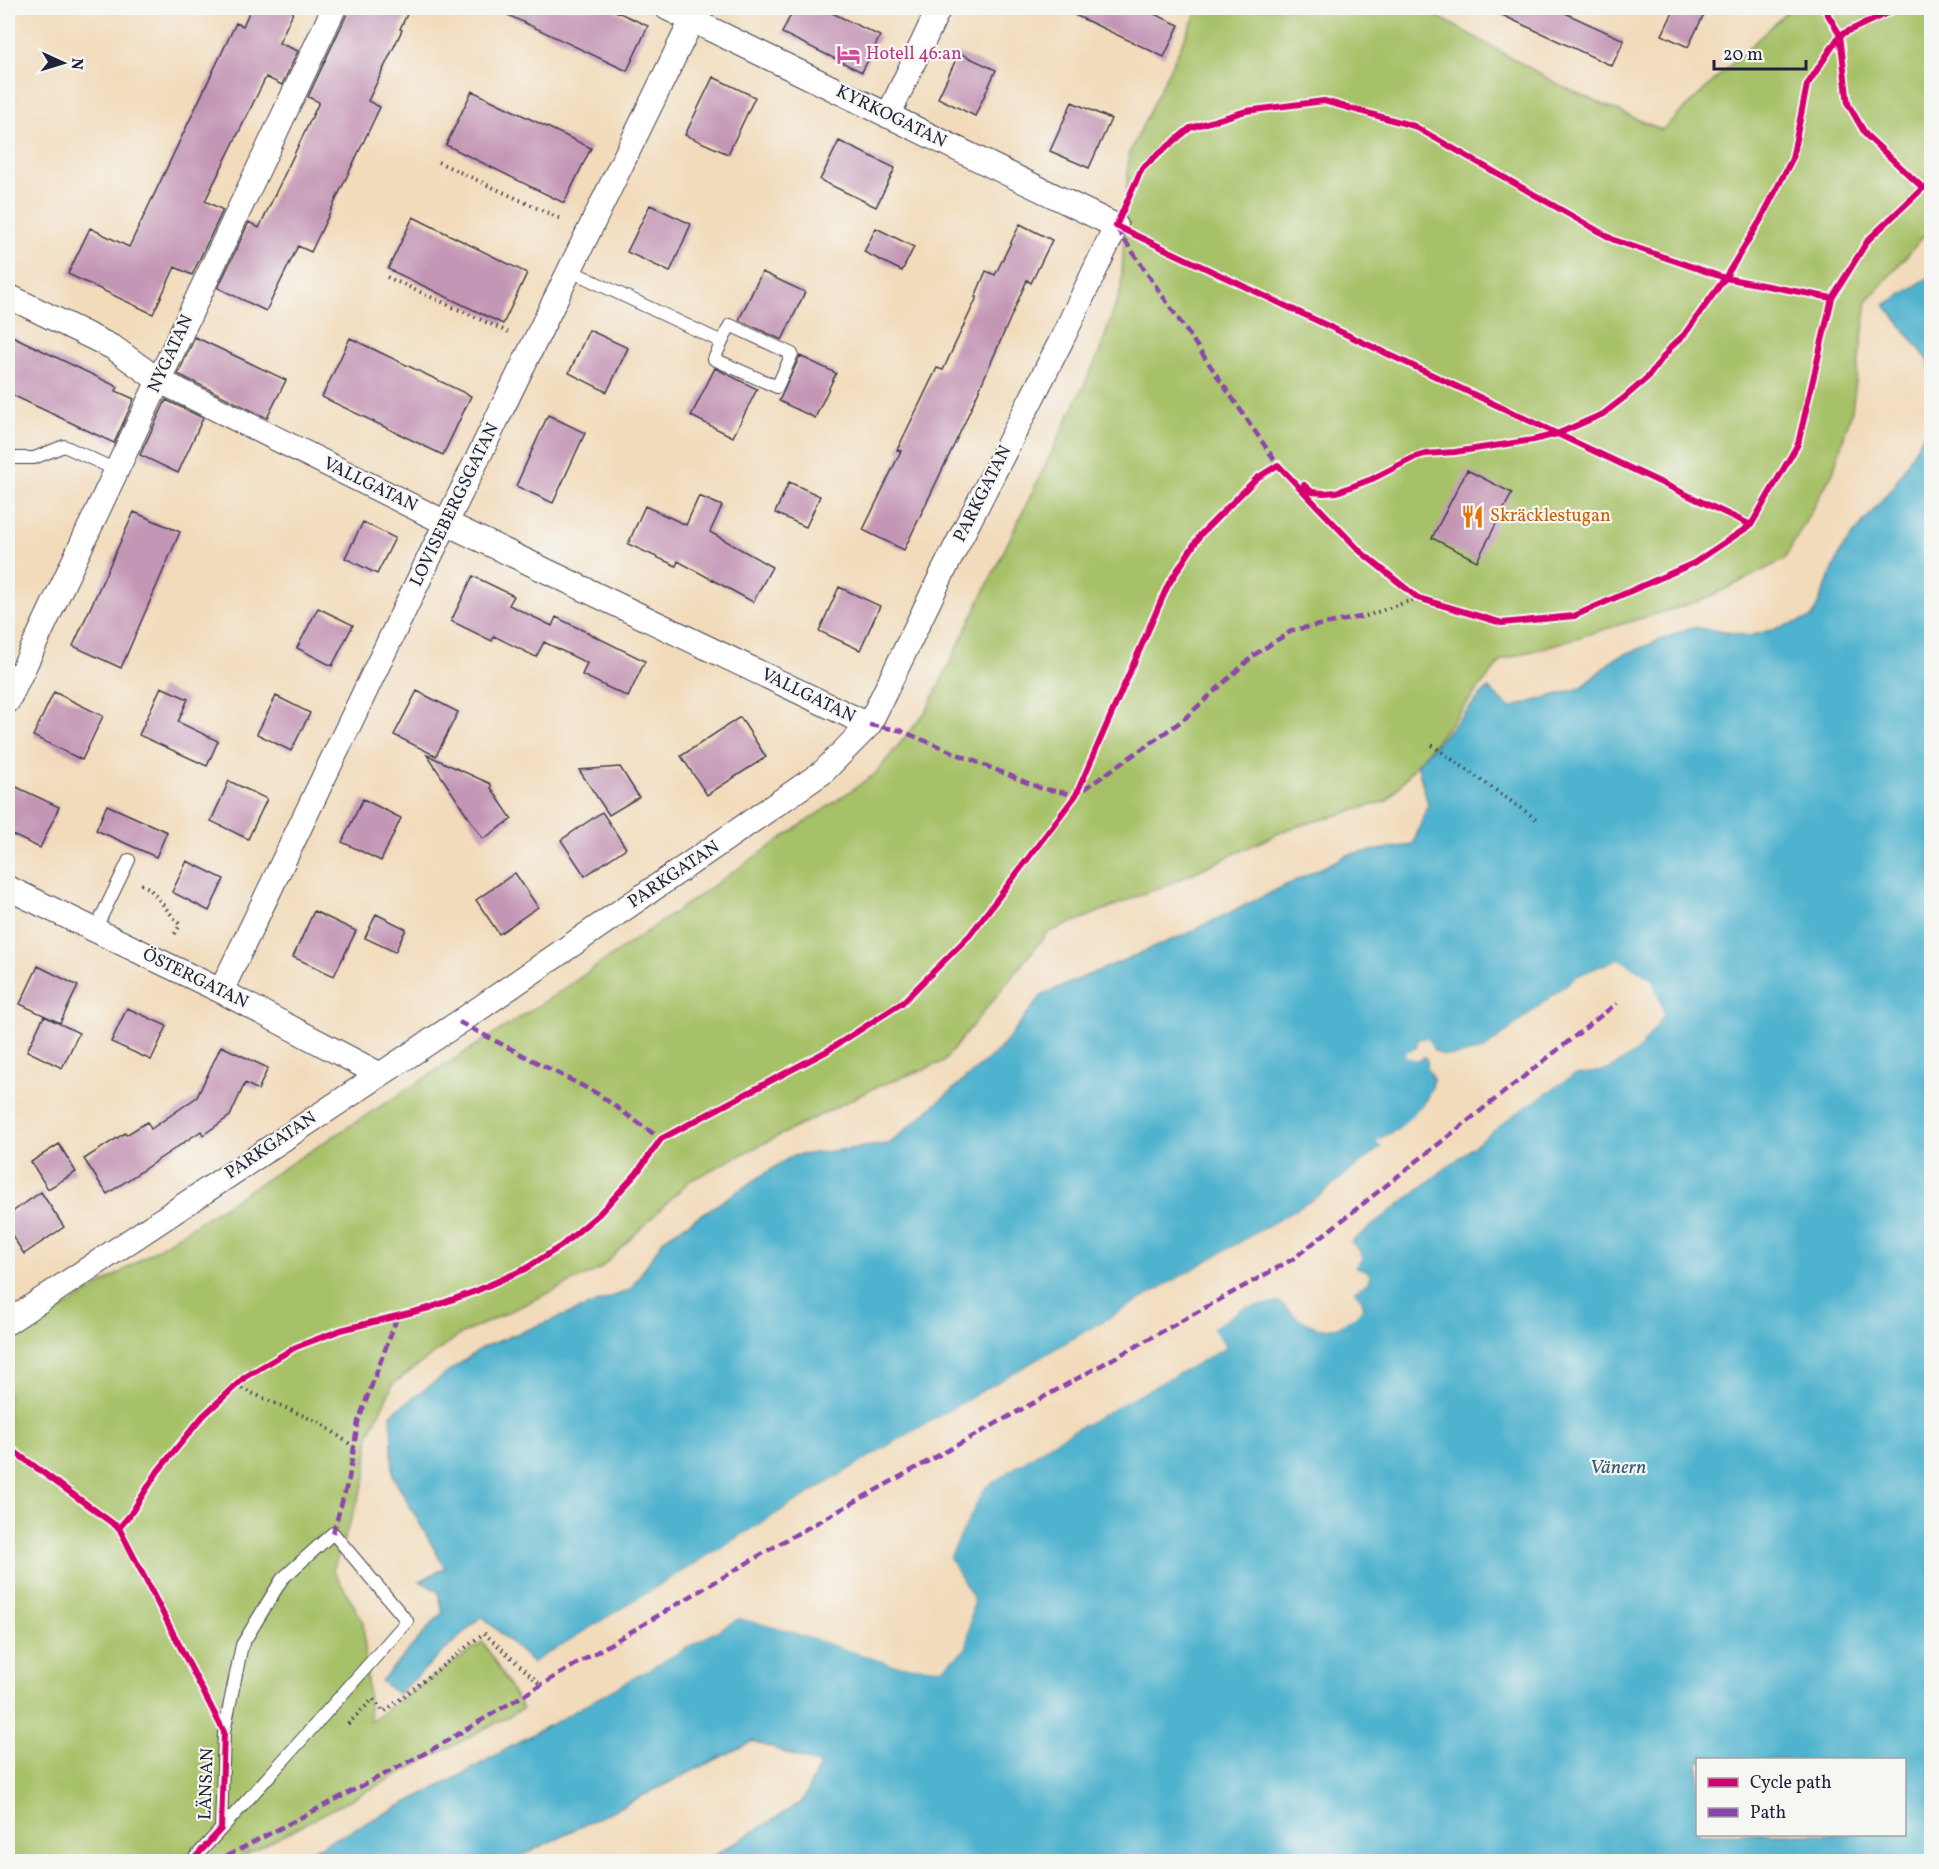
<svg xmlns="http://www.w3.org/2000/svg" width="1939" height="1869" viewBox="0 0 1939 1869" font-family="Vollkorn,serif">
  <rect width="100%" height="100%" fill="#f6f6f2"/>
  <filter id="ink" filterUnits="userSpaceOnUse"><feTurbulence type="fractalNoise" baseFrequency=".0167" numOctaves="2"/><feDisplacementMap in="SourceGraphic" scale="12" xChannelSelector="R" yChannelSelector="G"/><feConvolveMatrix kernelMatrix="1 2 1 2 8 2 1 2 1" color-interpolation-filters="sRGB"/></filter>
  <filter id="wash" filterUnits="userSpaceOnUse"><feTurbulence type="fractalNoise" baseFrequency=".008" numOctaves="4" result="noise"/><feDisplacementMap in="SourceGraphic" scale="24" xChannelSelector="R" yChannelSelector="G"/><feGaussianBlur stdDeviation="1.35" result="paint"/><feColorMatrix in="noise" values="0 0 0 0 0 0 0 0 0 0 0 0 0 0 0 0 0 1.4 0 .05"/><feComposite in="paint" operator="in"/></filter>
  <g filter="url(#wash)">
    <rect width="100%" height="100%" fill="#f2dbbb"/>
    <path fill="#a7c167" stroke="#647251" stroke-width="1.5" d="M1199 8H1423L1563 87 1662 130 1791 8H1931V228L1867 301 1852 410 1833 472 1784 560 1703 600 1502 660 1387 801 1288 829 1178 880 1047 933 943 1062 874 1088 689 1181 600 1269 458 1336 393 1384 369 1434 366 1477 333 1570 363 1621 370 1721 483 1642 523 1709 234 1861 8 1862V1344L552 997 875 774 927 710 1099 354 1121 289 1129 154Z"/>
    <path fill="#4fb2ce" stroke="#386a84" stroke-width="1.5" fill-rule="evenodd" d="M1931 276V375L1929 361 1885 305Z
      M1931 415V1861H705L802 1802 820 1765 753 1741 511 1861 288 1862 452 1780 739 1618 787 1630 891 1664 942 1668 966 1648 973 1599 949 1558 984 1488 1052 1442 1226 1347 1211 1328 1244 1307 1280 1302C1294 1314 1315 1334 1335 1327 1345 1324 1355 1313 1363 1307L1361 1299 1354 1291 1365 1284 1370 1277 1367 1271 1353 1267 1361 1258 1359 1251 1350 1243 1513 1115 1573 1075 1609 1069 1638 1050 1664 1014 1651 980 1619 959 1578 976 1483 1051 1458 1056H1443L1433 1050 1427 1038 1418 1040 1417 1048 1405 1053 1419 1060 1425 1055 1428 1062V1070C1446 1085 1411 1119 1398 1130 1391 1134 1384 1137 1377 1141L1383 1146 1317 1198 890 1445 533 1663 482 1616 398 1694 381 1681 443 1612 438 1591 420 1581 445 1568 393 1476 391 1414 483 1347 630 1290 664 1239 792 1156 889 1144 999 1050 1043 994 1186 934 1350 854 1413 845 1428 804 1417 764 1488 688 1510 708 1581 688 1614 659 1692 627 1750 636 1812 618 1842 549 1895 484 1923 436ZM1698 1760H1904V1834H1698Z"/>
    <path fill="#f2dbbb" d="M1619 959 1652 980 1664 1014 1638 1050 1609 1069 1573 1075 1513 1115 1350 1242 1359 1251 1361 1259 1354 1267 1367 1271 1370 1277 1365 1284 1354 1291 1361 1299 1363 1307 1354 1317 1336 1327 1319 1328 1299 1318 1280 1302 1244 1307 1212 1328 1226 1347 1052 1442 984 1488 949 1558 973 1599 966 1648 942 1668 891 1664 787 1630 739 1618 547 1726V1723L738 1615 788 1628 892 1661 941 1665 963 1646 970 1600 946 1557 982 1486 1051 1439 1221 1346 1209 1329V1326L1242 1304 1281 1299 1301 1315 1319 1325 1335 1324 1352 1314 1360 1306 1358 1301 1351 1290 1363 1282 1367 1277 1365 1274 1351 1268V1265L1358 1258 1356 1253 1347 1244 1348 1241 1511 1112 1572 1073 1607 1066 1636 1048 1661 1014 1649 982 1618 962 1580 978 1484 1054 1458 1059H1442L1431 1052 1425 1042 1421 1043 1419 1050 1409 1054 1418 1057 1426 1052 1431 1060V1069L1436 1073 1438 1082 1429 1102 1400 1132 1382 1141 1385 1145V1148L1319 1200 892 1447 534 1666 533 1663 890 1445 1317 1198 1382 1147 1376 1141 1398 1130 1426 1101 1435 1082 1433 1074 1428 1070V1062L1425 1055 1419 1060 1406 1057 1405 1052 1417 1048 1418 1040 1427 1038 1433 1050 1443 1056H1458L1483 1051 1578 976Z"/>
    <g id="blocks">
      <path fill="#c496b5" d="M251 8H295L279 43 298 51 282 85 266 77 205 201 223 210 192 275 175 267 153 314 68 274 90 228 129 247 236 23 243 26Z
        M348 8H410L400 29 402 30 368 101 380 107 311 252 298 246 266 311 218 288 249 222 259 228 319 102 308 97 347 14Z
        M493 8H609L648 26 627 71Z
        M794 8H822L880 36 862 72 782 33Z
        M1060 8H1141L1179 25 1164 57Z
        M1487 8H1554L1624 40 1612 66Z
        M1675 8H1707L1688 47 1662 35Z
        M959 53 996 70 975 116 938 98Z
        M713 77 755 97 728 154 685 135Z
        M472 91 591 148 564 203 446 145Z
        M1072 102 1111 119 1089 168 1050 151Z
        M839 141 895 168 876 207 820 180Z
        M650 205 691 224 670 272 627 252Z
        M413 217 527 273 503 324 388 269Z
        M1020 224 1052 240 1031 283 1027 280 965 422 904 550 863 530 901 451 897 450 937 368 943 370 977 297H975L986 271 995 275Z
        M876 228 914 247 902 271 864 252Z
        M762 272 805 292 782 340 739 320Z
        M589 330 628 348 607 392 569 373Z
        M8 334 118 387 116 391 134 399 114 443 8 393Z
        M195 337 286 380 267 418 178 374Z
        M350 338 471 396 443 455 322 397Z
        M800 356 836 373 815 418 779 401Z
        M715 368 757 389 733 437 691 416Z
        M166 400 203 418 178 473 140 455Z
        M548 415 585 433 553 503 516 486Z
        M1467 470 1512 493 1477 561 1432 538Z
        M789 482 820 496 806 527 775 513Z
        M699 496 722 506 710 532 772 567 753 602 678 561 676 566 628 544 645 506 686 525Z
        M134 512 180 532 121 668 73 646Z
        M363 522 395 538 377 574 345 558Z
        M473 576 514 596 509 605 552 626 556 617 645 661 628 697 582 675 587 663 544 642 536 657 494 636 492 641 451 621Z
        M839 587 880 606 860 650 819 631Z
        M318 608 353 625 332 666 297 648Z
        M161 687 188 699 178 722 218 741 207 766 139 735Z
        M417 691 458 712 436 756 394 735Z
        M54 692 103 716 82 760 33 736Z
        M276 696 310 713 291 751 257 734Z
        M740 717 766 757 707 795 681 756Z
        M427 755 491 784V788L512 819 483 839Z
        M620 767 639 797 609 815 579 770Z
        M229 781 267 799 248 839 211 821Z
        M8 783 59 807 40 848 8 833Z
        M363 799 401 818 381 861 342 842Z
        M107 805 167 832 156 857 96 830Z
        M602 812 626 848 585 876 561 840Z
        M187 861 224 879 209 911 172 892Z
        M515 873 538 907 499 934 476 900Z
        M314 911 356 931 334 976 293 957Z
        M376 914 406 929 395 952 365 938Z
        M38 966 78 986 60 1023 20 1004Z
        M127 1008 167 1026 151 1060 111 1042Z
        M44 1016 79 1033 62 1068 27 1051Z
        M221 1046 268 1068 258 1090 245 1083 230 1116 203 1135 201 1131 107 1194 84 1159 125 1133 126 1135 147 1122 151 1129 197 1097Z
        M59 1144 76 1172 48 1189 31 1162Z
        M41 1192 64 1227 24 1254 8 1229V1215Z"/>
    </g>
  </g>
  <g filter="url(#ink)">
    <use href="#blocks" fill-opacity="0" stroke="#413e4e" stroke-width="1.5"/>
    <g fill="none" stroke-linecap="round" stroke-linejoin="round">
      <defs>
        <path id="lane" d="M569 270 722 342 730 325 792 354 777 387 714 359 722 342
          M8 458H34L64 446 116 470
          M95 930 129 860
          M191 1862C264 1782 336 1702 407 1621L333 1533 282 1579 242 1645 224 1732 221 1829"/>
        <path id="street" d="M888 116 939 8
          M8 296 114 348 158 380 446 523 869 725
          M8 701 334 8
          M8 888 221 991 379 1074
          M221 991 446 523 692 20
          M8 1322 464 1019 823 772 869 725 941 576 1062 339 1116 226 667 8"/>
      </defs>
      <use href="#lane" stroke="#413e4e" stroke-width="14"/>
      <use href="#street" stroke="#413e4e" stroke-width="26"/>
      <path stroke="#413e4e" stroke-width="4" stroke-dasharray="1.5 4.5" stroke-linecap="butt" d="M438 162 563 220
        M387 277 508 332
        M1366 616 1418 598
        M1432 745 1536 819
        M141 884 149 888 180 925 173 937
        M236 1386 322 1424 354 1447
        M348 1724 373 1699 384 1712 484 1633 541 1685"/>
      <use href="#lane" stroke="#fff" stroke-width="12"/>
      <use href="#street" stroke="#fff" stroke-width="24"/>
      <path stroke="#8e44ad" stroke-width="4.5" stroke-dasharray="9 4.5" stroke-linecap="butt" d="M1117 229 1278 465 1283 468
        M869 725 899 730 1040 788 1076 795 1183 720 1254 655 1293 630 1366 616
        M459 1022 598 1094 661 1139
        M333 1533 349 1478 358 1422 398 1315
        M215 1862 433 1749 784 1541 1293 1259 1617 1003"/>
      <defs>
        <path id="cycleway" d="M1824 8 1840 35 1848 104 1866 135 1923 188
          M1304 485 1312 492 1324 493 1337 492 1372 479 1415 457 1425 454 1455 452 1533 440 1557 434 1603 414 1625 397 1648 377 1671 347 1684 335 1725 278 1760 221 1792 159 1807 85 1840 35 1898 8
          M1751 525 1116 226 1142 168 1190 128 1246 111 1324 101 1414 126 1614 240 1725 278 1832 298
          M8 1447 119 1528 224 1732 221 1829 191 1862
          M119 1528 130 1515 158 1471 203 1416 245 1377 296 1347 341 1330 429 1308 476 1291 525 1269 561 1246 599 1214 636 1174 661 1139 827 1051 902 1003 970 935 1076 795 1168 585 1201 534 1257 478 1278 465 1361 552 1418 598 1502 623 1574 616 1694 563 1751 525 1798 444 1832 298 1868 240 1923 188 1932 184"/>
      </defs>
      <use href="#cycleway" stroke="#f6f6f2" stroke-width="10"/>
      <use href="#cycleway" stroke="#d6006c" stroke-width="6"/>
    </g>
  </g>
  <defs>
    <symbol id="hotel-bare" viewBox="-9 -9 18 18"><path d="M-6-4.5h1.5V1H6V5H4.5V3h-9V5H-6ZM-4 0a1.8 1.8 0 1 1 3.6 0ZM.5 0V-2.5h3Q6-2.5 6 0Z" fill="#d1479c" stroke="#f6f6f2" stroke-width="2.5" paint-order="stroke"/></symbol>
    <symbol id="restaurant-bare" viewBox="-9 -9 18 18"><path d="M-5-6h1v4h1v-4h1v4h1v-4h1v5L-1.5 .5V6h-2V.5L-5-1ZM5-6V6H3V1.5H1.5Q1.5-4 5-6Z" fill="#e8710a" stroke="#f6f6f2" stroke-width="2.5" paint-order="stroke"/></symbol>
  </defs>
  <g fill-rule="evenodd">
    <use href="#hotel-bare" x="832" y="38" width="33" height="33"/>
    <use href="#restaurant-bare" x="1456" y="500" width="33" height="33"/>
  </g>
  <g text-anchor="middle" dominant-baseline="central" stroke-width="4.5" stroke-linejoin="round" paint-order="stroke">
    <g font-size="18" fill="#b23c85" stroke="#f6f6f2" text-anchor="start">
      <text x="866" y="54">Hotell 46:an</text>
    </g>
    <g font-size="18" fill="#22223b" stroke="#f6f6f2">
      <text transform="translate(891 117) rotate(26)">KYRKOGATAN</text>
      <text transform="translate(171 354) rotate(-65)">NYGATAN</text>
      <text transform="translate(370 485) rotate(26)">VALLGATAN</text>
      <text transform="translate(983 494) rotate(-63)">PARKGATAN</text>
      <text transform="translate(455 505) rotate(-64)">LOVISEBERGSGATAN</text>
      <text transform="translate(808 696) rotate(26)">VALLGATAN</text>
      <text transform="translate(674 875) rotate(-34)">PARKGATAN</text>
      <text transform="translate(195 979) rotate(26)">ÖSTERGATAN</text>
      <text transform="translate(271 1146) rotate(-34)">PARKGATAN</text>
      <text transform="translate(207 1784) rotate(-88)">LÄNSAN</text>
    </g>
    <g font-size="18" fill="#c56008" stroke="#f6f6f2" text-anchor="start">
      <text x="1490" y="516">Skräcklestugan</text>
    </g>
    <g font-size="20" font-style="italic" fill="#345c76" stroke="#f6f6f2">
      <text x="1618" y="1468">Vänern</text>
    </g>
  </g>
  <rect width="1939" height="1869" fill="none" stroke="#f6f6f2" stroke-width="30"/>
  <rect x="1696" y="1758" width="210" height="78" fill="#f6f6f2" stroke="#a1a1a9" stroke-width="1.5"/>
  <rect x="1708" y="1778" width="30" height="9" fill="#d6006c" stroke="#a1a1a9" stroke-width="1.5"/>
  <text x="1750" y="1788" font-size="18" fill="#22223b">Cycle path</text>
  <rect x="1708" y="1808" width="30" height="9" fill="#8e44ad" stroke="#a1a1a9" stroke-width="1.5"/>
  <text x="1750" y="1818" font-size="18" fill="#22223b">Path</text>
  <g transform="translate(63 63) rotate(94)" stroke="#f6f6f2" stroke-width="4.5" paint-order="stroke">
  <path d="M0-4.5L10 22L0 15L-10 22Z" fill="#22223b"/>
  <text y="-9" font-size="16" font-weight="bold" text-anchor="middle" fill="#22223b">N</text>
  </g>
  <path d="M1714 60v9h92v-9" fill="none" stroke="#22223b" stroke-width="3"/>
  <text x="1723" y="60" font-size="18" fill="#22223b" stroke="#f6f6f2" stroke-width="4.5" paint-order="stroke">20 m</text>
</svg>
